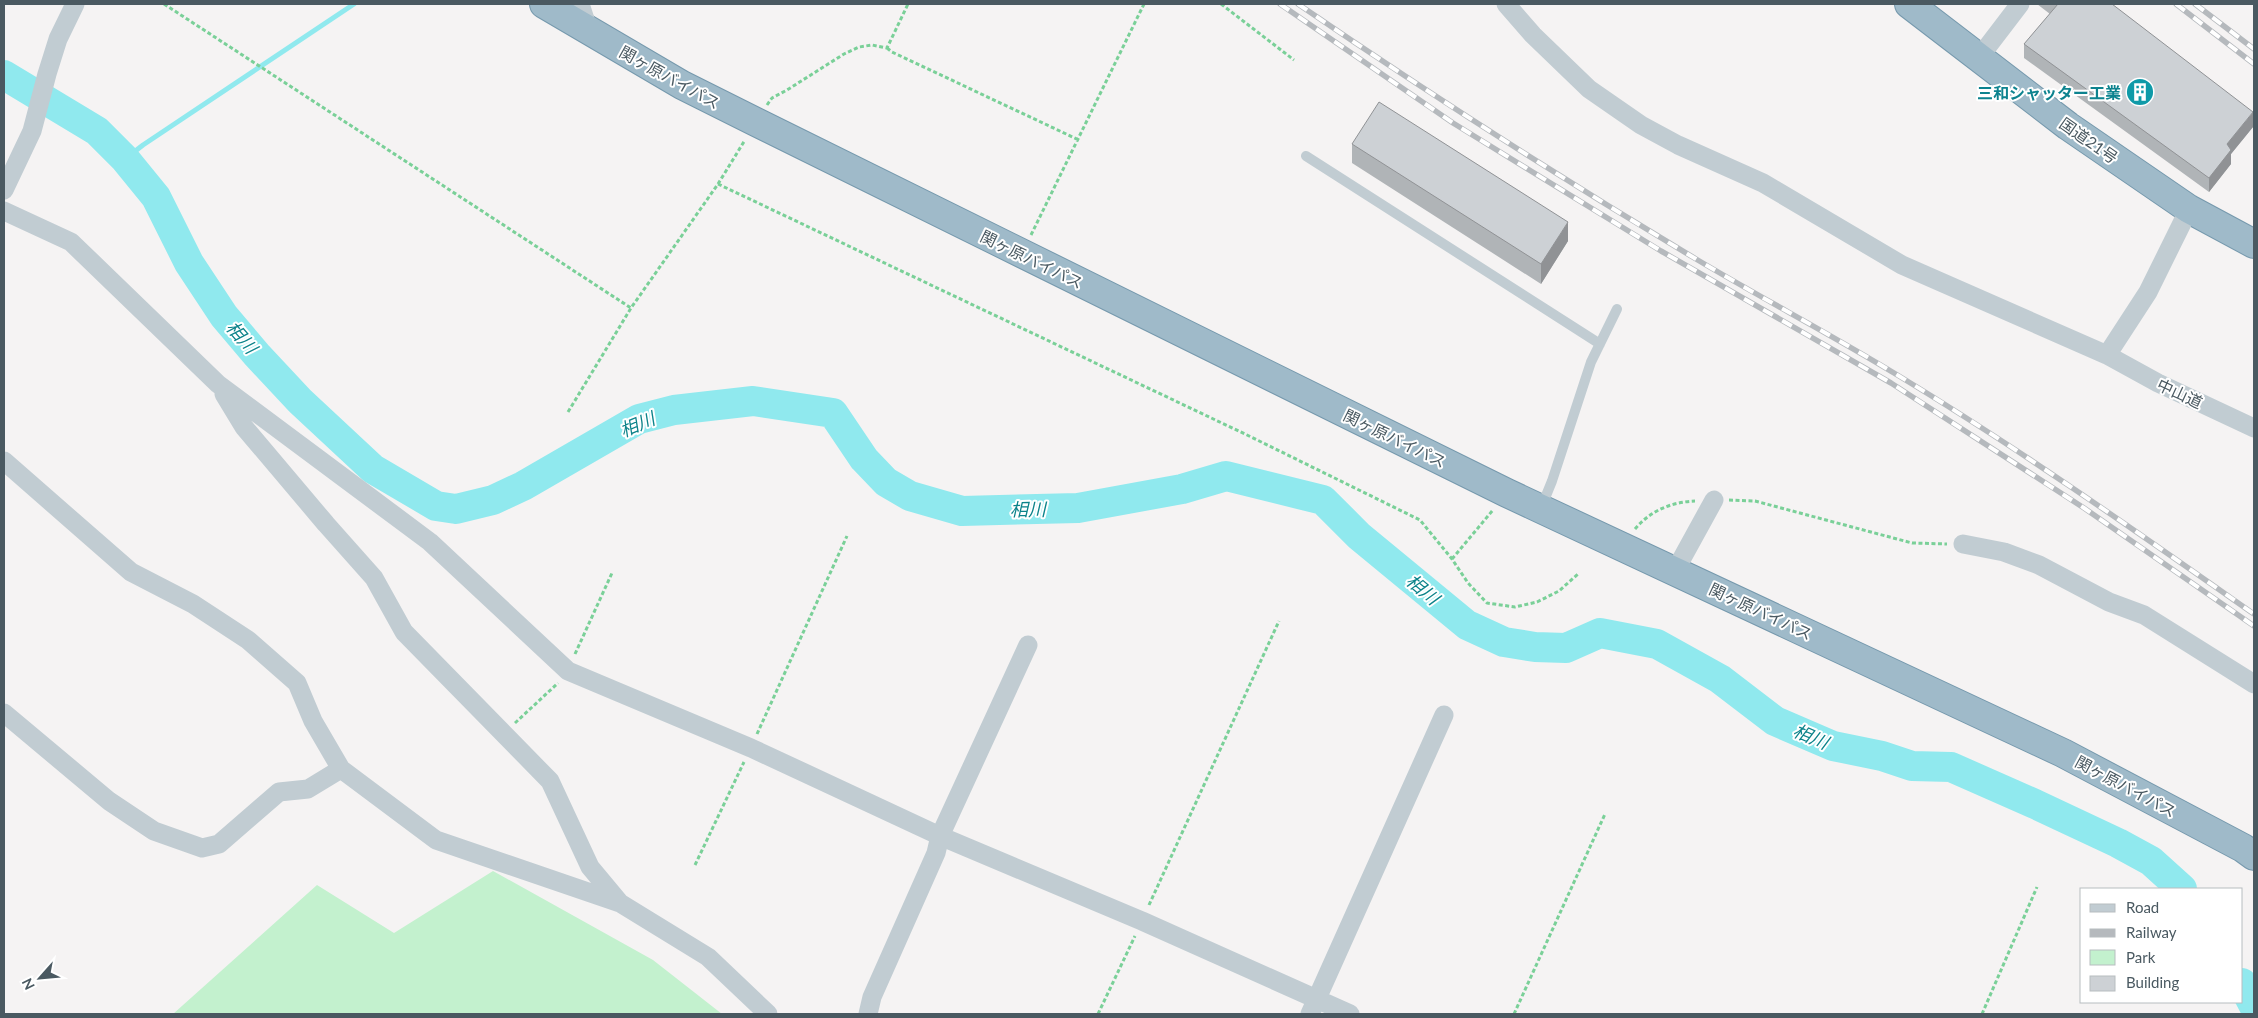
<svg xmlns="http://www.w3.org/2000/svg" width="2258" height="1018" viewBox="0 0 2258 1018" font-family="Lato,'Noto Sans JP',sans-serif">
  <rect width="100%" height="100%" fill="#f5f3f3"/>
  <path fill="#c3f1ce" d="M493 871 653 960 722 1014H173L317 885 394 933Z"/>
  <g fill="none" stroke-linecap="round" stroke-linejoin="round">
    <path stroke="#90e9ee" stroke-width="5" d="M125 159 143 145 354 4"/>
    <path stroke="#90e9ee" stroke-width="30" d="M4 75 97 131 125 159 156 197 189 263 224 316 257 355 300 401 373 469 436 506 456 509 493 500 523 486 639 419 674 410 753 401 833 413 864 459 886 482 910 496 962 511 1078 508 1182 489 1226 476 1323 500 1359 536 1467 625 1504 642 1535 647 1566 648 1600 633 1657 644 1720 679 1775 721 1833 746 1882 756 1912 766 1951 767 2035 804 2118 843 2151 861 2182 889
      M2242 983 2254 1006"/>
    <defs>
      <path id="trunk" d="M544 4 682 85 756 122 1507 493 2063 753 2243 848 2254 856
        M1909 4 2068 126 2189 209 2254 244"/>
    </defs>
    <use href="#trunk" stroke="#7699ad" stroke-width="30"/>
    <path stroke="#7ad098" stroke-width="3" stroke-dasharray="4 2.5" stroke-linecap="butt" d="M164 4 631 308
      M1221 4 1294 60
      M887 48 892 52 1079 140
      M767 105 772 98 787 90 844 54 859 47 872 45 887 48 908 4
      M718 184 1245 434 1420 520 1452 559 1468 583 1487 603 1515 607 1537 602 1559 591 1578 574
      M1031 235 1144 4
      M568 412 631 308 718 184 745 140
      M1729 500 1755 501 1912 543 1947 544
      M1635 529C1650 511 1671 502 1695 501
      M1452 559 1493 510
      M575 654 612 573
      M515 723 558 683
      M757 734 847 536
      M695 865 744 762
      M1149 905 1279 621
      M1098 1014 1135 936
      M1514 1014 1605 814
      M1982 1014 2037 887"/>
    <path stroke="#c1ccd2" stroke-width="10" d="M1306 156 1600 344
      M1541 508 1552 481 1591 362 1617 309"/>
    <path stroke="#c1ccd2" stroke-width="19" d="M580 4 589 32
      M1506 4 1533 35 1589 89 1641 125 1678 145 1763 183 1902 265 2107 355 2158 383 2254 428
      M1978 59 2020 4
      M4 190 32 131 47 74 58 39 75 4
      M4 211 71 242 218 384 430 542 568 671 751 748 940 836 1142 921 1350 1014
      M2107 355 2148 292 2189 209
      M224 394 244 427 326 524 374 578 404 632 550 781 590 867 620 903
      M4 461 131 572 193 604 248 640 297 683 313 721 341 769 436 840 620 903 708 957 768 1014
      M1963 544 2004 552 2039 565 2109 602 2144 615 2254 684
      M1675 571 1714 500
      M4 713 109 801 154 831 202 848 219 844 279 792 308 789 341 769
      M868 1014 872 997 936 853 940 836 1028 645
      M1310 1014 1444 715"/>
    <use href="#trunk" stroke="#9fbac9" stroke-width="28"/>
    <defs>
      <path id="rail" d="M1280 4 1453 123 1661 251 1891 383 2084 508 2254 626
        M1298 4C1428 93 1561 178 1696 259 1763 299 1832 335 1899 376 2021 450 2137 532 2254 614
        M2176 4 2254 64
        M2195 4 2254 49"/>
    </defs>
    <use href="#rail" stroke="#b5b9bd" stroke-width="5.5"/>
    <use href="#rail" stroke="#fff" stroke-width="4" stroke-dasharray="11" stroke-linecap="butt"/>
  </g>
  <path fill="#b0b4b7" d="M2037 4H2112L2253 127 2231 154V164L2209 192 2024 58V44L2050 14Z
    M1352 144 1568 241 1541 284 1352 163Z"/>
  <path fill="#909295" d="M2253 112V127L2231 154V164L2209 192V178L2227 144Z
    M1568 222V241L1541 284V264Z"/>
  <path fill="#cdd1d5" stroke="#909295" d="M2057 4H2112L2253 112 2227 144 2231 150 2209 178 2024 44 2058 4Z
    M1379 102 1568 222 1541 264 1352 144Z"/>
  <defs>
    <symbol id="building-disc" viewBox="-11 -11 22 22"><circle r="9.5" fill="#0f9aa8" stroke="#fff"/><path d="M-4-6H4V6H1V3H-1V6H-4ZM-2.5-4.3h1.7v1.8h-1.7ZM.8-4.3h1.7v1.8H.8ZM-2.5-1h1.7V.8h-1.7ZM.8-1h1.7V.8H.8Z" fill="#fff"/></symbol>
  </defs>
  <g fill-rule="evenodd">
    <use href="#building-disc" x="2124" y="76" width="32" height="32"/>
  </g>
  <g text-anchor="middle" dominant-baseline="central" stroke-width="4" stroke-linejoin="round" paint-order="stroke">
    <g font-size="16" fill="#4a5961" stroke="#fff">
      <text transform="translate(670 77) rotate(29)">関ヶ原バイパス</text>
      <text transform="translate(2089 140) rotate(35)">国道21号</text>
      <text transform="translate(1032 259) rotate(26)">関ヶ原バイパス</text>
      <text transform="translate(2180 393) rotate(25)">中山道</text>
      <text transform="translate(1395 438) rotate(26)">関ヶ原バイパス</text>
      <text transform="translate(1761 611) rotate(25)">関ヶ原バイパス</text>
      <text transform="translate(2126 786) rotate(28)">関ヶ原バイパス</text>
    </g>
    <g font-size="16" font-weight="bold" fill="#0d838f" stroke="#fff" text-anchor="end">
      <text x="2121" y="92">三和シャッター工業</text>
    </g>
    <g font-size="18" font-style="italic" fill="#0c838a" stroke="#fff">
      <text transform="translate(242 337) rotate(49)">相川</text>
      <text transform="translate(637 424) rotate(-23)">相川</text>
      <text transform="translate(1028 509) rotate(-1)">相川</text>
      <text transform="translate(1423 589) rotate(40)">相川</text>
      <text transform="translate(1811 736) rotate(23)">相川</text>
    </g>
  </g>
  <rect width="2258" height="1018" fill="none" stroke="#4a5961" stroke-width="10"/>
  <rect x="2080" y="888" width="162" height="115" fill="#ffffff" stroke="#b7bdc0"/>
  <rect x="2090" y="904" width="25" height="8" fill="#c1ccd2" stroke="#b7bdc0"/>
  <text x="2126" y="913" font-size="15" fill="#4a5961">Road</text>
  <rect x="2090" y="929" width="25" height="8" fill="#b5b9bd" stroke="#b7bdc0"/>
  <text x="2126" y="938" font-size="15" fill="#4a5961">Railway</text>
  <rect x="2090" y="950" width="25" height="15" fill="#c3f1ce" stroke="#b7bdc0"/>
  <text x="2126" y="963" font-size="15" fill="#4a5961">Park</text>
  <rect x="2090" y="976" width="25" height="15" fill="#cdd1d5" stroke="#b7bdc0"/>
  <text x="2126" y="988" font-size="15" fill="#4a5961">Building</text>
  <g transform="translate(40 978) rotate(243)" stroke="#ffffff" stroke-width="4" paint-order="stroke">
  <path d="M0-4L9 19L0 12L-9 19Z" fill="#4a5961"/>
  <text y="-8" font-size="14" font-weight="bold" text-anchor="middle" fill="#4a5961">N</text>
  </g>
</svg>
